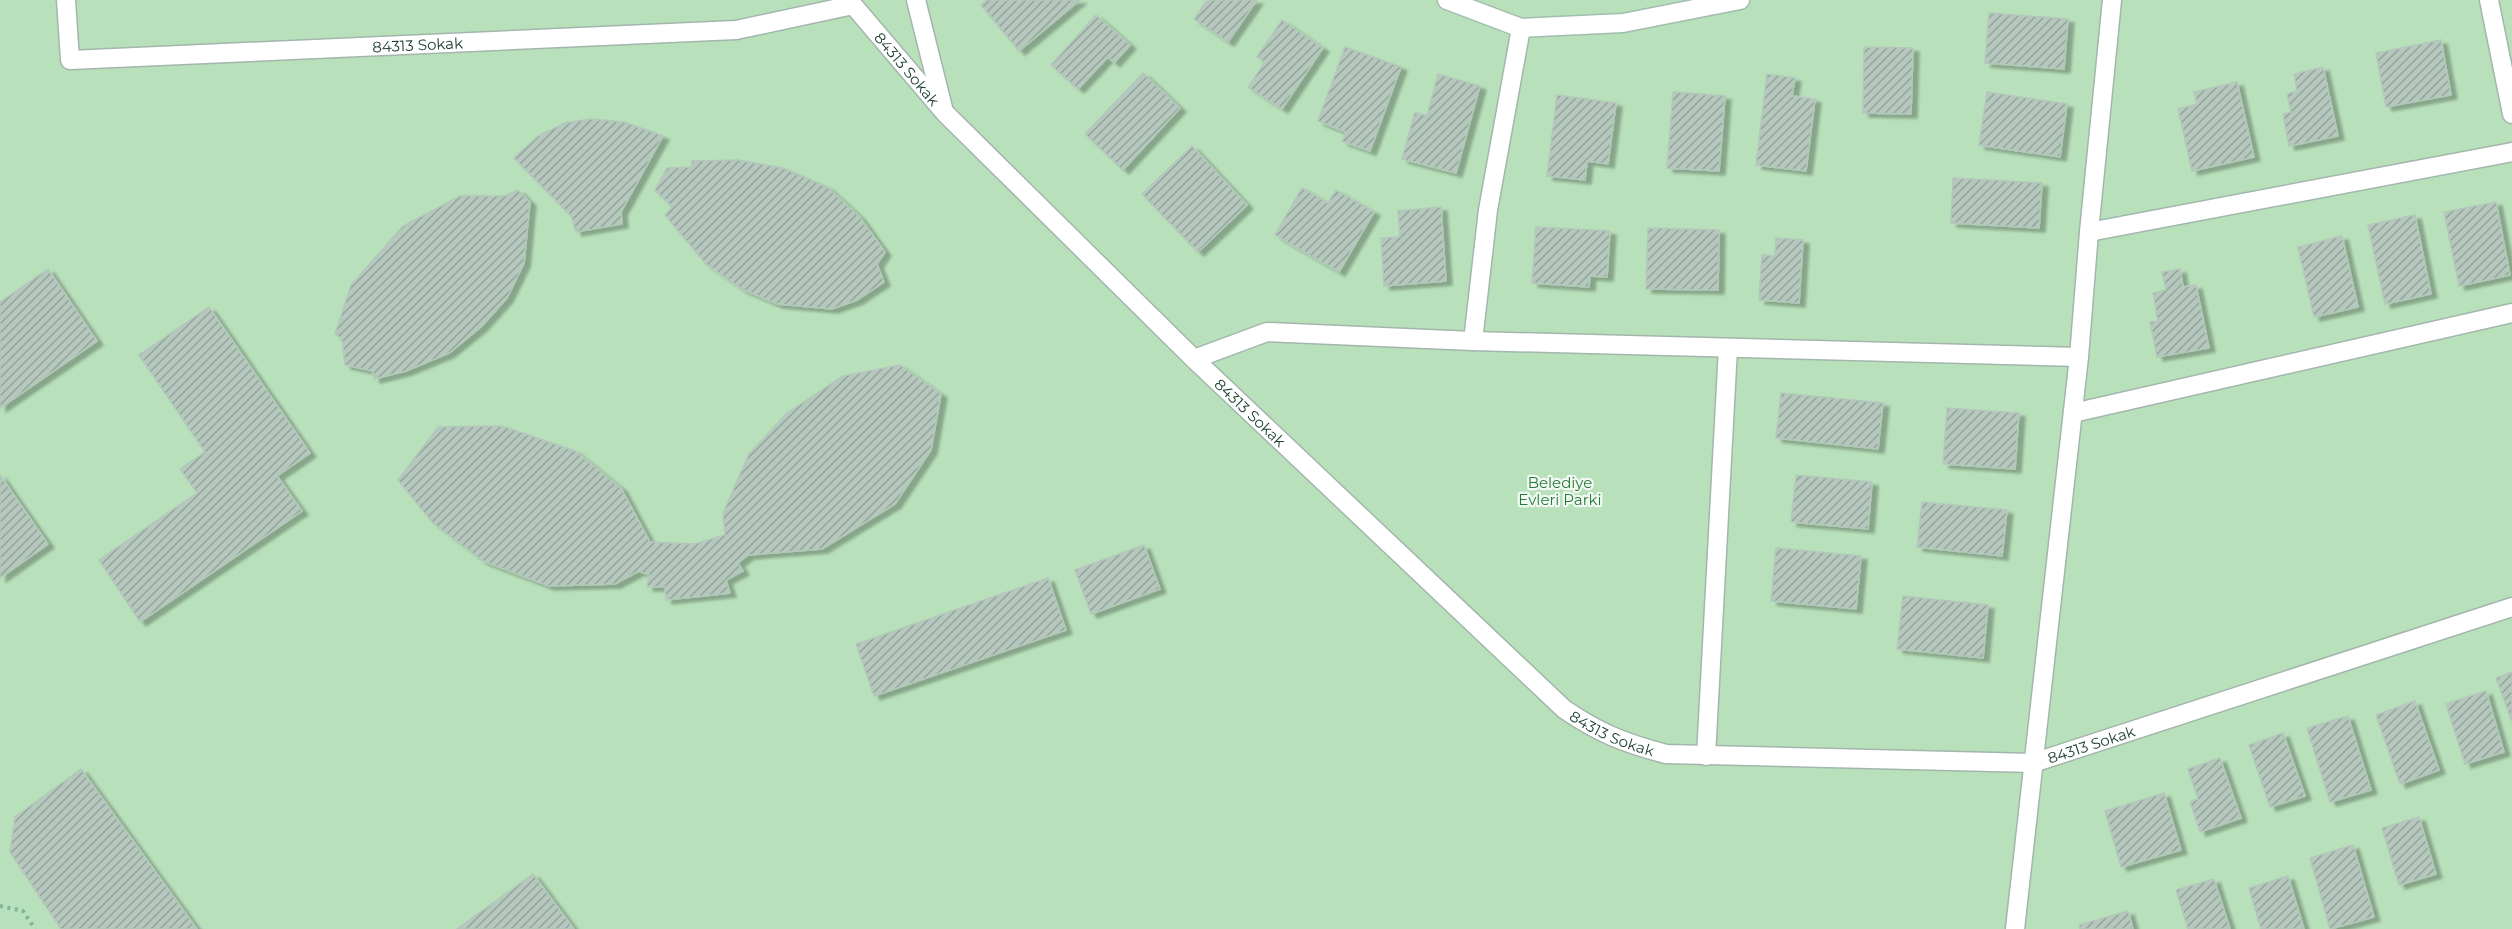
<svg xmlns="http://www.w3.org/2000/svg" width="2512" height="929" viewBox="0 0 2512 929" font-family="Montserrat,sans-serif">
  <defs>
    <pattern id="building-hatch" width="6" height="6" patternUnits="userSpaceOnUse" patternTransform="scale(1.5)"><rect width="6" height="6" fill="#b6c8be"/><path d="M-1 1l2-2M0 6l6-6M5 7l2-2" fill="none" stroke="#93a49b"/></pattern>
    <filter id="shadow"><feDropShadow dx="6" dy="4" stdDeviation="1.5" flood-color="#0004"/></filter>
  </defs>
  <rect width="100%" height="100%" fill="#e1ede6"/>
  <path fill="#b8e1bb" d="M0 0H2512V929H0Z"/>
  <path fill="url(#building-hatch)" stroke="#b3c8bb" stroke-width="1.5" filter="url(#shadow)" d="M987 0H1080L1019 51 981 5Z
    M1207 0H1257L1228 42 1194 19Z
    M1989 13 2068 19 2064 69 1985 63Z
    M1096 15 1130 45 1114 63 1108 57 1078 89 1051 65Z
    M1282 20 1323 48 1282 109 1248 87 1265 62 1257 57Z
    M2441 40 2451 95 2386 107 2376 53Z
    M1345 47 1401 67 1370 151 1342 141 1346 132 1318 121Z
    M1864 47 1913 48 1911 114 1863 113Z
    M2323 67 2338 136 2289 146 2283 114 2291 112 2287 94 2297 91 2294 74Z
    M1143 73 1180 108 1123 170 1085 134Z
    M1438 74 1480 86 1456 173 1402 159 1415 112 1427 116Z
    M1767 74 1795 78 1792 96 1815 99 1806 171 1756 165Z
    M2237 82 2254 157 2192 171 2178 109 2197 104 2194 92Z
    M1673 92 1725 96 1719 171 1667 168Z
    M1987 92 2067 104 2060 157 1979 145Z
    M1557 95 1616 103 1608 164 1587 161 1585 180 1547 176Z
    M590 119 624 122 663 136 621 212 622 224 576 232 571 216 514 158 538 136 565 123Z
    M1192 146 1247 205 1198 252 1142 194Z
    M738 160 783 168 827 187 859 216 885 252 877 264 884 282 857 300 832 309 777 304 742 289 706 264 665 215 672 207 655 190 667 168 692 167V161Z
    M1953 178 2042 183 2039 228 1951 223Z
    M1302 188 1328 203 1336 190 1374 212 1339 272 1275 235Z
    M518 190 530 202 524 263 507 298 481 327 449 353 406 371 374 379 373 371 345 365 342 339 335 334 351 285 403 226 460 196H505Z
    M2496 202 2510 275 2459 286 2444 212Z
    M1441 207 1446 281 1384 286 1381 238 1400 237 1398 211Z
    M2415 215 2431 294 2385 304 2368 225Z
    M1536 227 1610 231 1607 277 1590 276 1589 287 1532 283Z
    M1648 228 1719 230 1718 290 1646 289Z
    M2342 236 2358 307 2314 317 2298 247Z
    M1776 238 1803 240 1799 303 1759 300 1762 255 1775 256Z
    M48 269 97 341 0 408V302Z
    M2180 269 2183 287 2196 285 2209 348 2157 357 2150 322 2158 321 2153 293 2166 290 2162 272Z
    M209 307 310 453 277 476 302 511 140 622 99 560 197 493 180 469 205 452 139 355Z
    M900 365 941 394 931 450 895 504 822 549 748 555 738 563 743 571 726 580 730 593 666 600 665 587H647L649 575 639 571 615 584 549 586 483 561 433 523 398 480 438 427 502 426 575 451 621 488 650 542 694 544 725 535 723 513 749 454 787 413 843 376Z
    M1781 393 1883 403 1878 449 1776 438Z
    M1947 408 2019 413 2015 469 1943 464Z
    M0 475 48 544 0 578Z
    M1796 475 1872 482 1868 529 1791 522Z
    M1922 502 2007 510 2002 556 1917 547Z
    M1144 545 1160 589 1091 614 1075 570Z
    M1776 548 1861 556 1856 609 1771 601Z
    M1048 578 1066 630 874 696 856 644Z
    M1903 596 1988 605 1983 658 1897 649Z
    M2512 672V722L2496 678Z
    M2486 691 2504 752 2465 764 2446 704Z
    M2415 701 2439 770 2400 784 2376 715Z
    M2348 716 2371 790 2330 802 2307 728Z
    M2283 733 2305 796 2270 807 2249 745Z
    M2220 758 2241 818 2200 832 2190 802 2198 799 2188 769Z
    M81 769 197 929H61L10 852 15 817Z
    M2164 793 2181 850 2121 867 2105 811Z
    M2419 817 2436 874 2399 885 2382 828Z
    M2353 845 2374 917 2330 929 2310 858Z
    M533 874 574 929H457Z
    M2288 876 2304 929H2261L2249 888Z
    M2214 879 2230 929H2188L2176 890Z
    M2128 911 2133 929H2080L2079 925Z"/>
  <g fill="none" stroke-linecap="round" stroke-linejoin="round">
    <defs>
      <g id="street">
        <path id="s1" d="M66 0 70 60 736 30 853 5 945 113 1194 359 1564 709C1599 733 1624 743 1666 754L2033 763 2512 607"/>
        <path d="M916 0 943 108"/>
        <path d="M2489 0 2512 114"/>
        <path d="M2089 232 2512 152"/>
        <path d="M1473 341 1488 210 1521 28"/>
        <path d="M1194 359 1267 332 1473 341 2079 357"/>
        <path d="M2073 413 2512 313"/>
        <path d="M1706 756 1728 348"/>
        <path d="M2015 929 2079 357 2089 232 2112 0"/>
      </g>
      <path id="secondary" d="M1447 0 1521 28 1623 23 1740 0"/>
    </defs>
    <use href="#street" stroke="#a3b6ac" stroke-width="21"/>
    <use href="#secondary" stroke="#a1bdae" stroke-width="21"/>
    <path stroke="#7eb499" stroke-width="4" stroke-dasharray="3 4.5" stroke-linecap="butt" d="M0 906 23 911 35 929"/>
    <use href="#street" stroke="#fff" stroke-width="18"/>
    <use href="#secondary" stroke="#fff" stroke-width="18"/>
  </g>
  <g text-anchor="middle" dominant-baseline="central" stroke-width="4.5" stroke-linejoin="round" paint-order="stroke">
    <g font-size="15" fill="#1f4031" stroke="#f2f9f4">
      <text stroke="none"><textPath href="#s1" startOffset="408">84313 Sokak</textPath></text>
      <text stroke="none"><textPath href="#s1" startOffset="930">84313 Sokak</textPath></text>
      <text stroke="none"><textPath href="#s1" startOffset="1416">84313 Sokak</textPath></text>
      <text stroke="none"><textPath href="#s1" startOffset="1902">84313 Sokak</textPath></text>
      <text stroke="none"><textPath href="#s1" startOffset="2388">84313 Sokak</textPath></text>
    </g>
    <g font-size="15" fill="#257b35" stroke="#f2f9f4">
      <text x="1560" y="482">Belediye<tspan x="1560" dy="17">Evleri Parki</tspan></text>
    </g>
  </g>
</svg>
